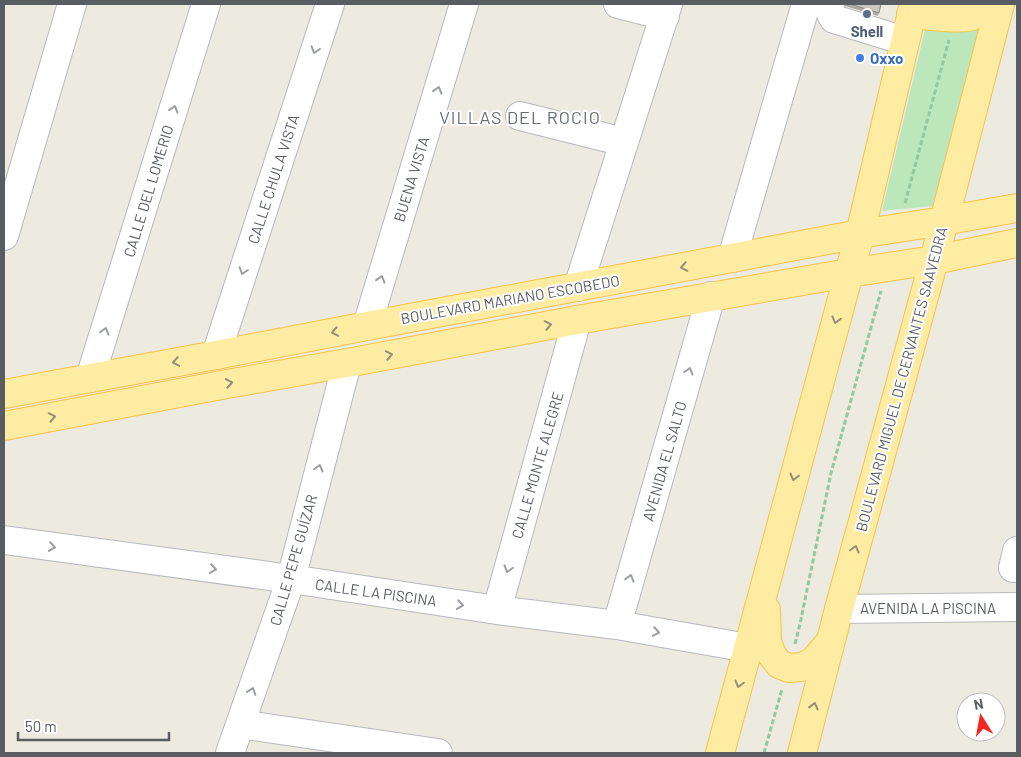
<svg xmlns="http://www.w3.org/2000/svg" width="1021" height="757" viewBox="0 0 1021 757" font-family="Barlow,sans-serif">
  <rect width="100%" height="100%" fill="#edeae0"/>
  <path fill="#bce7ba" d="M931 4H986L933 206 882 211Z"/>
  <g fill="none" stroke-linecap="round" stroke-linejoin="round">
    <defs>
      <path id="minor" d="M618 4 665 16
        M830 4C828 10 831 14 834 19L905 41
        M520 116 624 142
        M4 236 72 4
        M732 258 806 4
        M578 287 668 4
        M367 326 464 4
        M216 355 330 4
        M90 378 206 4
        M4 540 291 579 497 610 617 625 748 648
        M1013 568 1017 551
        M839 609 1017 607
        M497 610 577 320
        M617 625 711 296
        M240 724 438 753
        M230 753 291 579 347 363"/>
      <path id="major" d="M911 14C924 15 961 20 972 16 978 13 983 9 988 4
        M4 394 216 355 367 326 860 234 943 221 1017 208
        M4 426 227 384 347 363 577 320 849 273 934 260 1017 243
        M766 610 767 642 772 655 779 664 789 668 801 667 813 662 830 642
        M720 753 849 273 860 234 914 4
        M802 753 839 609 934 260 1000 4"/>
    </defs>
    <use href="#minor" stroke="#b6b9be" stroke-width="30"/>
    <use href="#major" stroke="#f9c24c" stroke-width="30"/>
    <path stroke="#93c8a0" stroke-width="3" stroke-dasharray="5 2.5" stroke-linecap="butt" d="M905 203 949 40
      M795 644 800 624 831 473 881 291
      M764 753 782 689"/>
    <use href="#minor" stroke="#fff" stroke-width="28"/>
    <use href="#major" stroke="#ffeca3" stroke-width="28"/>
  </g>
  <path fill="#aeaaa4" d="M845 4H881L878 16 845 6Z"/>
  <path fill="#cac6bf" stroke="#8d8b86" d="M850 4H881L879 13Z"/>
  <defs><path id="oneway-chevron" d="M-2-3.5L2.5 0L-2 3.5" fill="none" stroke-width="1.6" stroke-linecap="round" stroke-linejoin="round" transform="scale(1.25)"/></defs>
  <g stroke="#9b9ea1">
    <use href="#oneway-chevron" transform="translate(315 50) rotate(108)"/>
    <use href="#oneway-chevron" transform="translate(438 90) rotate(-73)"/>
    <use href="#oneway-chevron" transform="translate(174 109) rotate(-73)"/>
    <use href="#oneway-chevron" transform="translate(243 271) rotate(108)"/>
    <use href="#oneway-chevron" transform="translate(381 279) rotate(-73)"/>
    <use href="#oneway-chevron" transform="translate(105 331) rotate(-73)"/>
    <use href="#oneway-chevron" transform="translate(689 371) rotate(-74)"/>
    <use href="#oneway-chevron" transform="translate(319 468) rotate(-75)"/>
    <use href="#oneway-chevron" transform="translate(52 547) rotate(8)"/>
    <use href="#oneway-chevron" transform="translate(213 569) rotate(8)"/>
    <use href="#oneway-chevron" transform="translate(508 569) rotate(106)"/>
    <use href="#oneway-chevron" transform="translate(630 578) rotate(-74)"/>
    <use href="#oneway-chevron" transform="translate(460 605) rotate(8)"/>
    <use href="#oneway-chevron" transform="translate(656 632) rotate(10)"/>
    <use href="#oneway-chevron" transform="translate(252 691) rotate(-71)"/>
  </g>
  <g stroke="#938f79">
    <use href="#oneway-chevron" transform="translate(684 267) rotate(169)"/>
    <use href="#oneway-chevron" transform="translate(836 320) rotate(105)"/>
    <use href="#oneway-chevron" transform="translate(548 325) rotate(-11)"/>
    <use href="#oneway-chevron" transform="translate(335 332) rotate(169)"/>
    <use href="#oneway-chevron" transform="translate(389 355) rotate(-11)"/>
    <use href="#oneway-chevron" transform="translate(176 362) rotate(170)"/>
    <use href="#oneway-chevron" transform="translate(229 383) rotate(-10)"/>
    <use href="#oneway-chevron" transform="translate(52 417) rotate(-11)"/>
    <use href="#oneway-chevron" transform="translate(794 477) rotate(105)"/>
    <use href="#oneway-chevron" transform="translate(855 549) rotate(-75)"/>
    <use href="#oneway-chevron" transform="translate(739 684) rotate(105)"/>
    <use href="#oneway-chevron" transform="translate(814 706) rotate(-76)"/>
  </g>
  <circle fill="#5c6f8a" stroke="#fff" stroke-width="2" cx="867" cy="14" r="5"/>
  <circle fill="#3f7fe0" stroke="#fff" stroke-width="2" cx="860" cy="58" r="5"/>
  <g text-anchor="middle" dominant-baseline="central" stroke-width="4" stroke-linejoin="round" paint-order="stroke">
    <g font-size="15" font-weight="bold" fill="#4e5e75" stroke="#fff">
      <text x="867" y="31">Shell</text>
    </g>
    <g font-size="15" font-weight="bold" fill="#366cbe" stroke="#fff" text-anchor="start">
      <text x="870" y="58">Oxxo</text>
    </g>
    <g font-size="15" fill="#595d62" stroke="#fff">
      <text transform="translate(273 179) rotate(-72)">CALLE CHULA VISTA</text>
      <text transform="translate(411 179) rotate(-73)">BUENA VISTA</text>
      <text transform="translate(148 191) rotate(-73)">CALLE DEL LOMERIO</text>
      <text transform="translate(510 299) rotate(-10)">BOULEVARD MARIANO ESCOBEDO</text>
      <text transform="translate(901 379) rotate(-75)">BOULEVARD MIGUEL DE CERVANTES SAAVEDRA</text>
      <text transform="translate(664 461) rotate(-74)">AVENIDA EL SALTO</text>
      <text transform="translate(537 465) rotate(-74)">CALLE MONTE ALEGRE</text>
      <text transform="translate(293 560) rotate(-74)">CALLE PEPE GUÍZAR</text>
      <text transform="translate(376 592) rotate(8)">CALLE LA PISCINA</text>
      <text x="928" y="608">AVENIDA LA PISCINA</text>
    </g>
    <g font-size="18" letter-spacing="1" fill="#6a6f74" stroke="#fff">
      <text x="520" y="117">VILLAS DEL ROCIO</text>
    </g>
  </g>
  <rect width="1021" height="757" fill="none" stroke="#595d62" stroke-width="10"/>
  <g transform="translate(981 717) rotate(349)"><circle r="24" fill="#ffffff" stroke="#bdbec0"/>
  <path d="M0-4L9 19L0 12L-9 19Z" fill="#f32720"/>
  <text y="-8" font-size="14" font-weight="bold" text-anchor="middle" fill="#595d62">N</text>
  </g>
  <path d="M18 732v8h151v-8" fill="none" stroke="#595d62" stroke-width="2.5"/>
  <text x="25" y="732" font-size="15" fill="#595d62" stroke="#ffffff" stroke-width="4" paint-order="stroke">50 m</text>
</svg>
